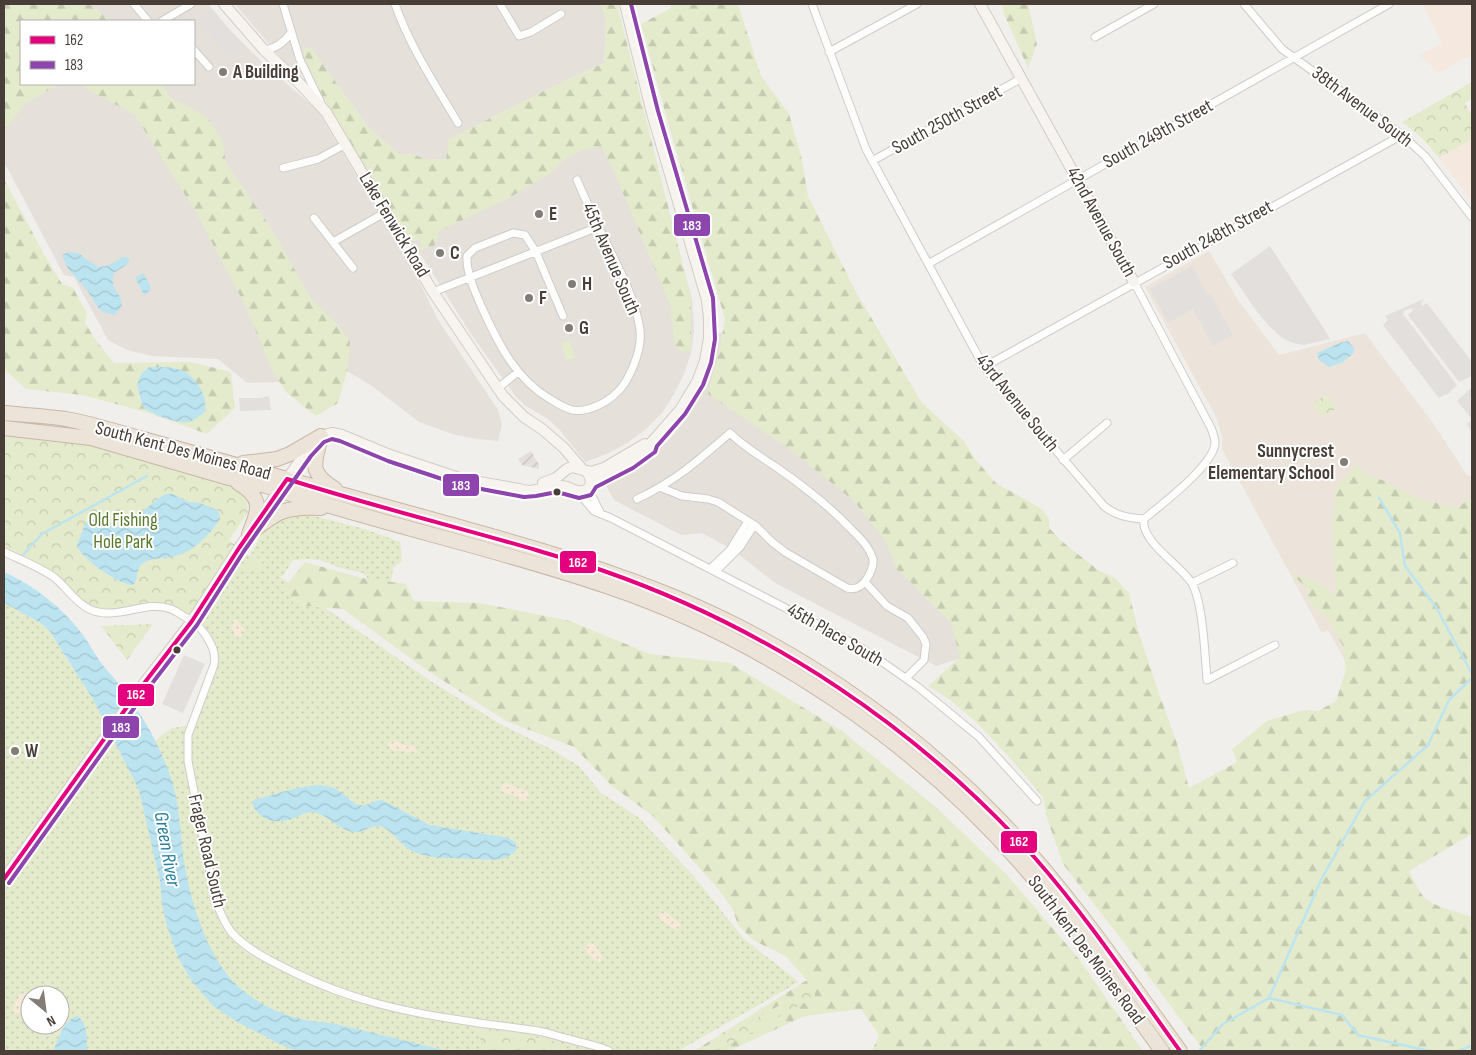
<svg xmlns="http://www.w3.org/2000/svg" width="1476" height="1055" viewBox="0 0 1476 1055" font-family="'Sofia Sans Condensed',sans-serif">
  <defs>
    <pattern id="industrial-furrows" width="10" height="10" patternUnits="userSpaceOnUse" patternTransform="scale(1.25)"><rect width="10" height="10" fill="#e4dfdb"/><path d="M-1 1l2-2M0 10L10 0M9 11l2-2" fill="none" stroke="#c5c0bd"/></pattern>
    <pattern id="grass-dots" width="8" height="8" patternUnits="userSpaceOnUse" patternTransform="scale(1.25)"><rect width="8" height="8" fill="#e4ebcc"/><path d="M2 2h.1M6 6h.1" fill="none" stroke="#c5cbb0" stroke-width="1.8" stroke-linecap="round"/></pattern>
    <pattern id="forest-firs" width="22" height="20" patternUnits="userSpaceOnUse" patternTransform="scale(1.25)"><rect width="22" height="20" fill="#e4ebcc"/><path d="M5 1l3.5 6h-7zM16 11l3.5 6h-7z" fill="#c5cbb0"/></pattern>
    <pattern id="sand-dots" width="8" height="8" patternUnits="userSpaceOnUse" patternTransform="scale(1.25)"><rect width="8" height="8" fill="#f5e9d7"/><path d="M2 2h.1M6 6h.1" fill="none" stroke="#d4c9b9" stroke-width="1.8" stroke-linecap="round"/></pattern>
    <pattern id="park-crowns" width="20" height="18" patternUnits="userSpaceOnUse" patternTransform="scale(1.25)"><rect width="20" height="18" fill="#e4ebcc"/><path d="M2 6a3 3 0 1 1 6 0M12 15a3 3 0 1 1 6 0" fill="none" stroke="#c5cbb0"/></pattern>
    <pattern id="water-waves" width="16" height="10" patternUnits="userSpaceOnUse" patternTransform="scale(1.25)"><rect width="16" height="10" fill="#bce4f0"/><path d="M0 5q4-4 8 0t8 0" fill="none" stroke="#a3c5ce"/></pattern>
  </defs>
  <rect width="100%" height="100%" fill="#f1efec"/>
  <path fill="#e5e0d9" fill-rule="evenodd" d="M4 4H208L232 32 260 60 318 111 419 281 438 320 498 410 502 425 498 441 477 439 452 434 419 422 372 386 347 371 286 382 247 383 218 359 152 356 127 350 108 340 74 277 64 275 4 162ZM21 21H194V84H21Z
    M235 4H601L606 20 604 63 554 86 450 139 446 159 427 160 413 154 400 155 369 128 311 48 310 72 317 85 287 65Z
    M607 134 675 242 692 298 694 331 691 353 684 374 674 394 662 413 646 429 629 442 609 453 585 462 559 429 548 419 526 406 516 397 471 334 423 258 409 242Z
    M835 267 968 656 936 666 775 583 733 550 702 533 681 535 614 500 603 480 629 469 649 456 668 441 682 424 698 400 707 379 714 357 717 335Z"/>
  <path fill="#f4e8df" d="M1422 4H1469L1472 10V54L1439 73 1420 55 1442 43Z
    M1472 139V201L1439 158Z"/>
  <path fill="url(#industrial-furrows)" d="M531 451 539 465V469L522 465 518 459Z"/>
  <path fill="#ece4db" d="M1209 251 1238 300 1279 355 1365 333 1433 423 1467 475 1472 477V628L1357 682 1328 630 1322 633 1222 449V437L1217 419 1145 287Z"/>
  <path fill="url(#grass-dots)" fill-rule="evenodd" d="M304 513 368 530 400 542 402 561 393 568 391 582 370 581 363 573 337 567 320 560 308 559 293 560 283 576H279L432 682 502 725 549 748 579 766 601 793 638 817 693 875 744 939 799 982 678 1051H4V603L39 622 49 630 94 701 128 767 162 735 172 728 191 725 211 673 213 646 192 621 239 548 250 556 261 535 280 518ZM30 995H60V1025H30Z"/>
  <path fill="url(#forest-firs)" fill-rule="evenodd" d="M4 4H91L110 21H21V84H60L27 102 4 130Z
    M601 4H617L691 297V350L681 352 675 345 670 305 613 169 601 147 582 150 562 161 552 172 507 199 439 231 434 246 419 250 421 239 409 242 332 115 310 72 302 48H311L369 128 400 155 413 154 427 160 446 159 449 139 554 86 604 63 606 20Z
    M671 4H738L761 76 789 114 801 155 808 196 856 292 922 403 964 441 975 459 996 483 1042 509 1049 519V528L1064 543 1098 570 1115 578 1129 593 1138 630 1158 691 1176 740 1189 788 1237 762 1232 749 1267 721 1304 710 1318 711 1336 701 1346 670 1343 646 1330 622 1310 603 1304 585 1289 573 1322 583 1336 598 1332 528 1336 487 1357 465 1366 474 1382 480 1417 498 1457 508 1472 497V763L1470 765 1472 784V834L1409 871C1414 879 1418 891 1425 898 1436 908 1458 911 1472 917V1051H1204L1121 939 1063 864 1046 815 1043 797 1010 758 976 722 950 700 928 686 960 657 951 623 936 609 907 578 896 569 886 541 854 501 791 450 708 394 720 348 725 319 668 123 641 24 671 8Z
    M1002 4H1028L1037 44 1028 68 1004 14Z
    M78 84H163L170 97 207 117 222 140 226 163 273 231 310 297 341 329 350 341 347 371 338 403 316 416 286 392 271 368 244 303 197 214 135 115Z
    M4 179 45 256 62 284 73 288 87 314 85 323 95 339 114 363 191 362 231 372 235 408 207 434 146 412 82 395 26 389 4 369ZM196 382 206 404 179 421C168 419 153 416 145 408 141 404 140 398 138 393Z
    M305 562 362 578 406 584 414 601 480 603 570 621 650 654 730 663 842 731 937 808 1007 875 1079 959 1143 1051H872L879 1035 861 1009 805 1016 729 1051H694L807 980 785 956 753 940 738 925 733 910 719 890 653 816 612 786 574 747 506 721 428 671 343 609 295 605 283 589Z"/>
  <path fill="url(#sand-dots)" d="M236 619 245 630 239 639H237L231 626 233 621Z
    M391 741H396L404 745 414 746 417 752C409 754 401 750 392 750L388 746V744Z
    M506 783 527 791 529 795 528 800 522 802 514 795 502 793 501 786Z
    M665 912 681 924 680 928 676 930 662 921 658 916 659 913Z
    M589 943 594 944 603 958 600 962C595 962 587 953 585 948Z
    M23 992 27 994V997L24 1003V1010L19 1013 15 1014C10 1007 18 996 23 992Z"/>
  <path fill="url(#park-crowns)" d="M1472 82V99L1465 103 1472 115V139L1439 158 1423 139 1402 122Z
    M1328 394 1336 409 1321 417 1313 402Z
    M4 428 60 433 229 478 247 501 248 512 229 540 239 548 192 621 163 607 116 614 89 609 54 578 4 552Z
    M153 624 127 660 101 626Z
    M814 986 815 997 718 1051H697Z
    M472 1025 529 1035 576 1051H487Z"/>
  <path fill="#e4ebcc" d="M570 340 575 358 566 360 561 343Z
    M253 553 262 562 263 571 243 568Z"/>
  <path fill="#e3dfdd" d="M211 8 244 48 231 58 198 20Z
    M1270 246 1326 332 1330 339 1304 345 1293 343 1282 338 1268 325 1255 309 1231 274Z
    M1192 266 1208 295 1211 294 1233 335 1213 346 1193 309 1168 323 1150 289Z
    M1424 299 1421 303 1422 306 1427 303 1472 362V376L1459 382 1408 315 1413 310 1411 308 1404 311 1403 314 1457 385 1447 395 1446 394 1439 398 1383 325 1388 320 1385 316Z
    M1472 387V432L1467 424 1472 419 1457 401Z
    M269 396 271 410 240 411 239 398H260Z
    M184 655 205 664 183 713 162 704Z"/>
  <path fill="url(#water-waves)" d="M68 252 78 253 98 267 107 266 123 257H127L130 261C126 268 114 269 113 277 109 293 134 299 114 315L103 312 99 309 87 290 68 269 62 255Z
    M143 273 151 287 150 291 144 295 135 278Z
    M1348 341 1354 348V353L1343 362 1329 367 1319 360 1317 353 1342 342Z
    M149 367C159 367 171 366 181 370 196 376 208 396 205 412 200 415 194 421 188 422 178 424 151 414 144 408 142 405 141 401 140 397 136 383 137 376 149 367Z
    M166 494H172L189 502 200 503 217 510 219 513 220 519C210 535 192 553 172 557 161 559 152 557 142 564 135 570 139 579 133 585 120 586 79 557 77 545L86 522 101 516C105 519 111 527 117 527 129 528 153 499 166 494Z
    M4 572C35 586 62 607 83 635 91 646 97 659 106 669 133 698 157 738 170 775 180 802 180 833 184 861 191 904 209 965 245 992 262 1006 285 1016 306 1020 316 1022 326 1022 336 1024 372 1033 408 1041 443 1050L459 1051H296L275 1042 267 1037 239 1023 213 1006 191 980 178 957 167 926 162 904 160 881 139 790 94 701 49 630 39 622 4 603Z
    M320 785C327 786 334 787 339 791 346 795 351 803 359 805 367 807 374 800 382 800L430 825 509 838 516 843V850C512 855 507 858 500 859 493 861 484 859 477 859 456 858 432 860 412 851 400 845 392 829 379 826 370 825 363 834 353 832 338 830 328 814 312 812 305 812 300 816 294 818 277 825 260 821 252 804L254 800C275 794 298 786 320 785Z
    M77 1016C88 1022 87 1040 87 1051H53C59 1039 63 1020 77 1016Z"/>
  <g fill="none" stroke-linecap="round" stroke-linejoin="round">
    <path stroke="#bce4f0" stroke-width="2.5" d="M1379 498 1400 533 1405 566 1436 607 1472 674
      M23 555 42 534 147 476
      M1269 998 1342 1015 1358 1035 1430 1051
      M1199 1051 1223 1024 1269 998 1321 880 1365 801 1428 745 1449 700 1472 678
      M1459 1051 1472 1045"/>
    <defs>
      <path id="street" d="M134 4 148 21
        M283 4 300 60 320 101
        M395 4C410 47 435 84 458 123
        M500 4 519 36 531 32 561 14
        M812 4 866 149 984 367 1104 506C1116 516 1129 518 1144 519
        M1244 4 1282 49 1402 135 1425 156 1472 217
        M162 21 191 4
        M1095 37 1154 4
        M194 50 209 67
        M264 50C276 49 284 42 291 33
        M829 52 917 4
        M872 161 1022 78
        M283 168 318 159 346 144
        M314 218 353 268
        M333 242 386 212
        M928 264 1389 4
        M1134 282 1211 428C1213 433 1215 438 1215 443 1214 465 1162 504 1144 519
        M433 292 598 227
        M563 316 536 252 525 235 513 233 475 248 467 256C466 274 476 294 483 310 499 345 516 379 550 399 569 411 577 415 599 405 610 400 618 393 625 383 634 367 642 348 640 330 635 295 614 259 599 228 591 212 584 196 577 180
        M984 367 1402 135
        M498 388 518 372
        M1063 460 1107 423
        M590 487 592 496 601 514
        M578 492 594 511 611 518 838 635 871 654 918 687 979 737 1037 801
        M637 499C674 482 699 460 730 433 744 447 760 456 776 467 802 485 828 505 850 528 859 537 869 546 873 559 874 567 870 574 866 580 861 588 855 590 847 588L785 552 772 542 756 526 718 502 708 499 682 496 662 488
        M1144 519C1140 541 1179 564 1191 582 1203 599 1205 657 1207 680L1275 645
        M4 552C21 560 40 567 55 578 67 588 75 602 89 609 117 622 145 599 171 609 176 611 180 614 185 617 193 621 199 626 205 634 212 645 216 652 214 665L188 735V761L215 899C219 910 224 923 232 933 249 951 271 961 293 972 349 999 399 1011 460 1020 488 1025 516 1027 543 1032 552 1034 560 1037 569 1039 582 1043 596 1045 609 1051
        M711 568 730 550 748 521
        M716 571 740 547 754 525
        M865 582 887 606 908 618 923 637 926 644 924 660 906 678
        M1192 583 1233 563"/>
      <path id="secondary" d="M224 4 264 50 302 86 326 112 433 292 503 396 524 417 542 429 564 448 581 468
        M980 4 1134 282
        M543 483 556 478 567 469 572 467 591 472 604 468 645 444
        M591 483 630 462 650 448 651 443 680 410 697 382 705 361 709 338V319L707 300 652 113 625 4
        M4 879 142 686 192 621 239 548 306 452 321 436 332 433 342 435 390 455 462 479 519 489C534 495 547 484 562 486 572 487 574 493 585 491 593 486 592 479 587 472"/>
      <path id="highway" d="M4 413C24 415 46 416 66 419 93 424 121 433 147 440 217 459 286 479 355 498 458 527 563 553 662 592 786 641 903 720 996 816 1065 887 1122 971 1180 1051
        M4 428 91 438 229 478 266 486C379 524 496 548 609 587 767 641 914 740 1024 867 1074 925 1117 989 1162 1051
        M321 436C315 464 307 471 335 489
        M243 463 277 459 290 454 321 436
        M238 483C264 498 259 510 249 534
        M249 534C277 512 284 506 321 508"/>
    </defs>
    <use href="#street" stroke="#cfccc9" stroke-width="9"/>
    <use href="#secondary" stroke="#d2ccc4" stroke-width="12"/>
    <use href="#highway" stroke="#c9b7a7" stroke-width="16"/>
    <use href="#street" stroke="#fdfdfc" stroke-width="7"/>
    <use href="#secondary" stroke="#f7f4ef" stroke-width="10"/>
    <use href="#highway" stroke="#ece3d9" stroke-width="14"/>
    <defs>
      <path id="bus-1" d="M4 879 142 686 192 621 239 548 287 479C369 505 453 526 536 550 558 557 582 563 604 571 770 629 917 727 1035 858 1088 918 1133 986 1180 1051"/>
      <path id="bus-2" d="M9 883 147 690 197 625 244 551 311 456 324 442 332 439 340 441 388 461 460 485 524 497 536 496 557 492 579 498 591 495 596 487 633 468 655 452 657 446 685 414 703 385 711 363 715 339 713 298 658 111 631 4"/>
    </defs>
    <use href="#bus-1" stroke="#fff" stroke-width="8"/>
    <use href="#bus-2" stroke="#fff" stroke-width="8"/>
    <use href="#bus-1" stroke="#e5007d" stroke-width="4"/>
    <use href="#bus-2" stroke="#8e44ad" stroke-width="4"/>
  </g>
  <g fill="#837c76" stroke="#fff" stroke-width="2">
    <circle cx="223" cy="72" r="5"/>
    <circle cx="539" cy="214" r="5"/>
    <circle cx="440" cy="253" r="5"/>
    <circle cx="572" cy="284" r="5"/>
    <circle cx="529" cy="298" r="5"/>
    <circle cx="569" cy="328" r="5"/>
    <circle cx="1344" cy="462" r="5"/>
    <circle cx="15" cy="751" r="5"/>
  </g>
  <g fill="#483e37" stroke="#fff" stroke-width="2">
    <circle cx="557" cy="492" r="4.5"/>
    <circle cx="177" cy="650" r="4.5"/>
  </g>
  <g text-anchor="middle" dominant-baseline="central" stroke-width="4" stroke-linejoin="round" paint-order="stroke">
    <g font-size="19" font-weight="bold" fill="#483e37" stroke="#fff" text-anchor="start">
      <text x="233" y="72">A Building</text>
      <text x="549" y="214">E</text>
      <text x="450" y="253">C</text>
      <text x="582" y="284">H</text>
      <text x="539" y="298">F</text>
      <text x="579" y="328">G</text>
      <text x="1334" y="451" text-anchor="end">Sunnycrest<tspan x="1334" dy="22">Elementary School</tspan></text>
      <text x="25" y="751">W</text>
    </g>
    <g font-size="19" fill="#483e37" stroke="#fff">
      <text transform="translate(1362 107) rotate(37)">38th Avenue South</text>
      <text transform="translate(947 120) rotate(-29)">South 250th Street</text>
      <text transform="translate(1158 134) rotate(-29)">South 249th Street</text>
      <text transform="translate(1101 222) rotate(61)">42nd Avenue South</text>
      <text transform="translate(394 225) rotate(59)">Lake Fenwick Road</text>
      <text transform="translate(1218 235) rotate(-29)">South 248th Street</text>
      <text transform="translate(611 259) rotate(67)">45th Avenue South</text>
      <text transform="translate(1017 403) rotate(51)">43rd Avenue South</text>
      <text transform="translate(183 451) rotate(15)">South Kent Des Moines Road</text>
      <text transform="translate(835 635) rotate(30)">45th Place South</text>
      <text transform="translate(207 851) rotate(77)">Frager Road South</text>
      <text transform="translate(1086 950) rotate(53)">South Kent Des Moines Road</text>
    </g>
    <g font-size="19" fill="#567a2a" stroke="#fff">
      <text x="123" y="520">Old Fishing<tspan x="123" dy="22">Hole Park</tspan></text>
    </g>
    <g font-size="20" font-style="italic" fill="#2a809c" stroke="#fff">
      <text transform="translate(167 849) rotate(80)">Green River</text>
    </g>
  </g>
  <g stroke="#fff" stroke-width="2">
    <rect x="673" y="213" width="38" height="24" rx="5" fill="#8e44ad"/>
    <rect x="442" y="473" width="38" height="24" rx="5" fill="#8e44ad"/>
    <rect x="559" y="550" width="38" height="24" rx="5" fill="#e5007d"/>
    <rect x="117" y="683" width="38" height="24" rx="5" fill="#e5007d"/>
    <rect x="102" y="715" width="38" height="24" rx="5" fill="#8e44ad"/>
    <rect x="1000" y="830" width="38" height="24" rx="5" fill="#e5007d"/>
  </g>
  <g font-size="14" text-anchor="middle" font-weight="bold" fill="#fff">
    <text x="692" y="230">183</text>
    <text x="461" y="490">183</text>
    <text x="578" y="567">162</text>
    <text x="136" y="699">162</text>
    <text x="121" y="732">183</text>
    <text x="1019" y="846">162</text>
  </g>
  <rect width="1476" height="1055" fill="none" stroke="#483e37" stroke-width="10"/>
  <rect x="20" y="20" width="175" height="65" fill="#ffffff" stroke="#b6b2af"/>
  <rect x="30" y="36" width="25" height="8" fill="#e5007d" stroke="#b6b2af"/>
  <text x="65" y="45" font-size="15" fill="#483e37">162</text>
  <rect x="30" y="61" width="25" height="8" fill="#8e44ad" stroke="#b6b2af"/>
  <text x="65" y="70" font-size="15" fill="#483e37">183</text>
  <g transform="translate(45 1010) rotate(151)"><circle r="24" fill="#ffffff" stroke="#b6b2af"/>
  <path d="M0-4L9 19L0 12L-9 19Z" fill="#837c76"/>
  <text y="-8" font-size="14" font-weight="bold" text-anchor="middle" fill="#483e37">N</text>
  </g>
</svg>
